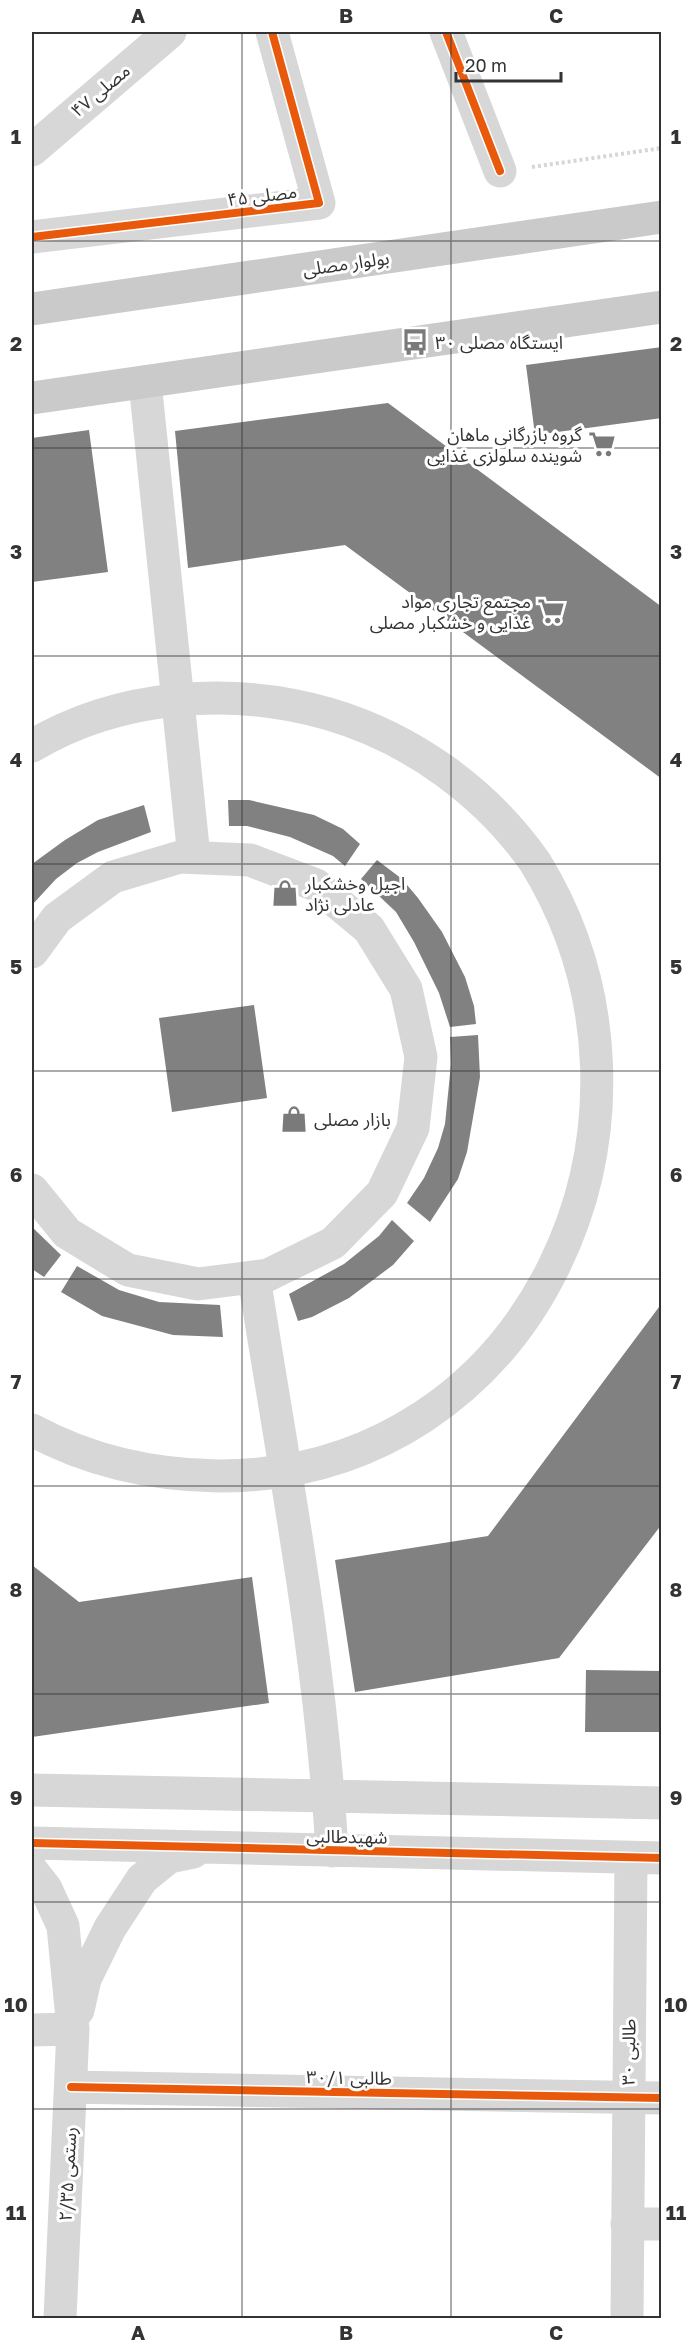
<svg xmlns="http://www.w3.org/2000/svg" width="693" height="2350" viewBox="0 0 693 2350" font-family="'Golos Text','Noto Sans Arabic',sans-serif">
  <rect width="100%" height="100%" fill="#fff"/>
  <path fill="#818181" d="M662 347V418L535 435 526 365Z
    M388 403 662 607V779L345 545 188 568 175 431Z
    M89 430 108 572 32 582V438Z
    M228 800H249L314 815 343 829 360 844 345 866 333 856 290 837 247 826H229Z
    M144 805 151 832 98 852 77 863 56 879 32 905V864L65 840 98 820Z
    M377 860 402 879 418 898 442 932 465 977 474 1006 476 1024 450 1027 439 993 414 942 396 912 361 879Z
    M254 1005 267 1098 172 1112 159 1018Z
    M478 1035 480 1077 467 1152 458 1179 430 1222 407 1203 424 1178 438 1148 445 1124 451 1064 450 1037Z
    M392 1220 414 1241 393 1265 349 1298 312 1317 298 1321 289 1294 344 1264 379 1236Z
    M32 1227 61 1255 44 1277 32 1269Z
    M77 1266 119 1290 159 1302 220 1305 223 1337 173 1335 102 1316 61 1292Z
    M662 1303V1524L559 1658 355 1692 335 1560 488 1536Z
    M32 1565 79 1602 252 1577 269 1703 32 1737Z
    M586 1670 662 1671V1732H585Z"/>
  <g fill="none" stroke-linecap="round" stroke-linejoin="round">
    <path stroke="#d6d6d6" stroke-width="4" stroke-dasharray="3 3" stroke-linecap="butt" d="M532 167 662 148"/>
    <path stroke="#d7d7d7" stroke-width="33" d="M446 32 500 171
      M32 150 170 32
      M32 237 319 203 272 32
      M145 382 194 857
      M32 746C119 694 232 686 329 714 411 738 486 792 535 862 693 1119 534 1477 218 1476 153 1475 89 1461 32 1430
      M32 952 57 918 113 877 180 857 250 860 316 885 369 929 406 989 421 1057 413 1128 382 1193 333 1243 268 1275 198 1284 128 1270 67 1233 32 1190
      M254 1277C284 1468 321 1658 332 1851
      M32 1790 662 1803
      M32 1843 662 1858
      M32 1871 46 1889 63 1926 73 2029 60 2318
      M78 2010 85 1979 110 1928 142 1879 169 1857 193 1852
      M32 2030 73 2029
      M71 2087 662 2098
      M627 2224H662
      M627 2318 631 1858"/>
    <path stroke="#cacaca" stroke-width="33" d="M32 309 662 217
      M32 398 662 307"/>
    <defs>
      <path id="cycleway" d="M446 32 500 171
        M32 237 319 203 272 32
        M32 1843 662 1858
        M71 2087 662 2098"/>
    </defs>
    <use href="#cycleway" stroke="#fff" stroke-width="11"/>
    <use href="#cycleway" stroke="#e8590c" stroke-width="8"/>
  </g>
  <path fill="none" stroke="#333" stroke-width="1.5" stroke-opacity="0.55" d="M242 32V2318M451 32V2318M32 241H662M32 448H662M32 656H662M32 864H662M32 1071H662M32 1279H662M32 1486H662M32 1694H662M32 1902H662M32 2109H662"/>
  <defs>
    <symbol id="bus-bare" viewBox="-9 -9 18 18"><path d="M-5-6H5V4H4V6H2V4H-2V6H-4V4H-5ZM-3.5-4V0h7V-4ZM-3.5 1.2v1.5H-2V1.2ZM2 1.2v1.5H3.5V1.2Z" fill="#7a7a7a" stroke="#fff" stroke-width="2.5" paint-order="stroke"/></symbol>
    <symbol id="supermarket-bare" viewBox="-9 -9 18 18"><path d="M-6-5.5h2.5l.6 2H6L4.5 2H-2.5L-4.4-4H-6ZM-1.5 3.2a1.3 1.3 0 1 0 .1 0ZM3 3.2a1.3 1.3 0 1 0 .1 0Z" fill="#7a7a7a" stroke="#fff" stroke-width="2.5" paint-order="stroke"/></symbol>
    <symbol id="shop-bare" viewBox="-9 -9 18 18"><path d="M-5-2.5h2.3a2.7 3.5 0 0 1 5.4 0H5L5.5 6h-11ZM-1.5-2.5h3a1.5 2.3 0 0 0-3 0Z" fill="#7a7a7a" stroke="#fff" stroke-width="2.5" paint-order="stroke"/></symbol>
  </defs>
  <g fill-rule="evenodd">
    <use href="#bus-bare" x="396" y="323" width="38" height="38"/>
    <use href="#supermarket-bare" x="583" y="425" width="38" height="38"/>
    <use href="#supermarket-bare" x="532" y="592" width="38" height="38"/>
    <use href="#shop-bare" x="266" y="874" width="38" height="38"/>
    <use href="#shop-bare" x="275" y="1100" width="38" height="38"/>
  </g>
  <g text-anchor="middle" dominant-baseline="central" stroke-width="6" stroke-linejoin="round" paint-order="stroke">
    <g font-size="18" fill="#333" stroke="#fff">
      <text transform="translate(100 90) rotate(-40)">مصلی ۴۷</text>
      <text transform="translate(262 195) rotate(-7)">مصلی ۴۵</text>
      <text transform="translate(346 263) rotate(-8)">بولوار مصلی</text>
      <text transform="translate(347 1836) rotate(1)">شهیدطالبی</text>
      <text transform="translate(628 2052) rotate(-89)">طالبی ۳۰</text>
      <text transform="translate(349 2077) rotate(1)">طالبی ۳۰/۱</text>
      <text transform="translate(67 2174) rotate(-87)">رستمی ۲/۳۵</text>
    </g>
    <g font-size="18" fill="#333" stroke="#fff" text-anchor="start">
      <text x="435" y="342">ایستگاه مصلی ۳۰</text>
      <text x="582" y="434" text-anchor="end">گروه بازرگانی ماهان<tspan x="582" dy="21">شوینده سلولزی غذایی</tspan></text>
      <text x="531" y="601" text-anchor="end">مجتمع تجاری مواد<tspan x="531" dy="21">غذایی و خشکبار مصلی</tspan></text>
      <text x="305" y="883">اجیل وخشکبار<tspan x="305" dy="21">عادلی نژاد</tspan></text>
      <text x="314" y="1119">بازار مصلى</text>
    </g>
  </g>
  <rect width="693" height="2350" fill="none" stroke="#ffffff" stroke-width="66"/>
  <path d="M456 72v9h105v-9" fill="none" stroke="#333333" stroke-width="3"/>
  <text x="465" y="72" font-size="18" fill="#333333" stroke="#ffffff" stroke-width="4.5" paint-order="stroke">20 m</text>
  <rect x="33" y="33" width="627" height="2284" fill="none" stroke="#333" stroke-width="2"/>
  <g font-size="20" text-anchor="middle" font-weight="bold" fill="#333">
    <text x="138" y="23">A</text>
    <text x="346" y="23">B</text>
    <text x="556" y="23">C</text>
    <text x="16" y="144">1</text>
    <text x="676" y="144">1</text>
    <text x="16" y="351">2</text>
    <text x="676" y="351">2</text>
    <text x="16" y="559">3</text>
    <text x="676" y="559">3</text>
    <text x="16" y="767">4</text>
    <text x="676" y="767">4</text>
    <text x="16" y="974">5</text>
    <text x="676" y="974">5</text>
    <text x="16" y="1182">6</text>
    <text x="676" y="1182">6</text>
    <text x="16" y="1389">7</text>
    <text x="676" y="1389">7</text>
    <text x="16" y="1597">8</text>
    <text x="676" y="1597">8</text>
    <text x="16" y="1805">9</text>
    <text x="676" y="1805">9</text>
    <text x="16" y="2012">10</text>
    <text x="676" y="2012">10</text>
    <text x="16" y="2220">11</text>
    <text x="676" y="2220">11</text>
    <text x="138" y="2340">A</text>
    <text x="346" y="2340">B</text>
    <text x="556" y="2340">C</text>
  </g>
</svg>
